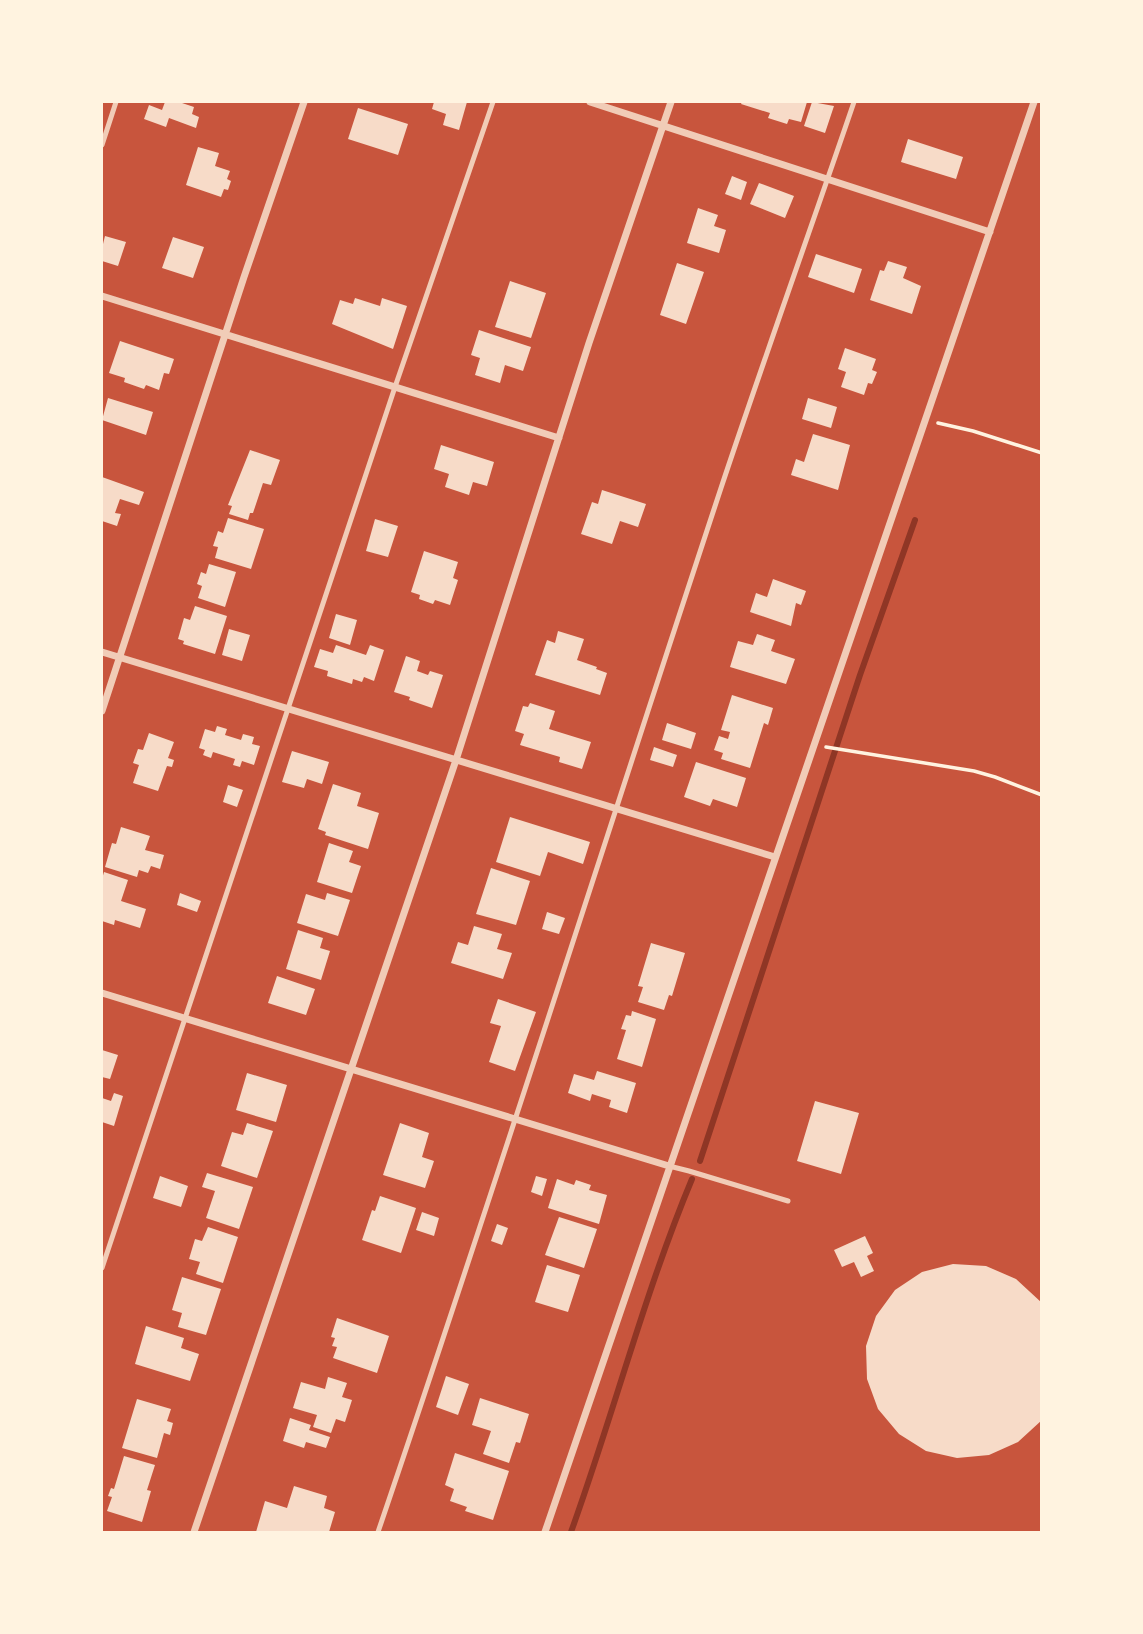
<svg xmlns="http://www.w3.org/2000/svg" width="1143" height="1634" viewBox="0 0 1143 1634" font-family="'Times New Roman',serif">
  <rect width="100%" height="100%" fill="#c8553d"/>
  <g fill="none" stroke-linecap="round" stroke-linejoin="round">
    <path stroke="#8f3625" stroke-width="6" d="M700 1161 860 675 915 520
      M571 1532C613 1416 644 1294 692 1179"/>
  </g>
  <path fill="#f7dbc8" d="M165 102H179L194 107 192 114 199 117 196 128 169 118 166 127 144 119 149 105 162 110Z
    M434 102H467L459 130 443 125 446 114 432 109Z
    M742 102H807L801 122 789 119 787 124 768 118 770 113 741 104Z
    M812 102 834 106 825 133 804 126Z
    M358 108 408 124 398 155 348 139Z
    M908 139 963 157 956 179 901 162Z
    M198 147 219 153 215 166 230 171 227 179 231 181 228 190 224 189 221 197 186 185Z
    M732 176 747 182 741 200 725 194Z
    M759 183 794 196 785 218 750 204Z
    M698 208 718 215 714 226 726 230 719 253 687 243Z
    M105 236 126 242 118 266 102 261V248Z
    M173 237 204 247 193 278 162 268Z
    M816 254 862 269 854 293 808 277Z
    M888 261 907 267 903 278 921 286 912 314 870 300 880 270 884 271Z
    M677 263 704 272 686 324 660 315Z
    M510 281 546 293 531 338 495 327Z
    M355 298 380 306 382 298 407 306 393 349 332 324 340 300 353 304Z
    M479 330 531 347 523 371 505 365 500 383 475 375 480 358 471 355Z
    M120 341 174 359 169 374 164 373 159 390 146 385 144 389 124 382 125 378 109 373Z
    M845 348 876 359 872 370 877 372 872 384 868 383 864 395 841 387 846 372 838 369Z
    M108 398 153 412 146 435 102 420Z
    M808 398 837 407 831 428 802 419Z
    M813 434 850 445 838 490 791 475 796 459 804 462Z
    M441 445 494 462 487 486 473 482 469 495 445 487 449 474 434 469Z
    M250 450 280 460 271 485 263 483 253 513H250L248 520 229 514 232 506 228 505Z
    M102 477 144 492 139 505 120 499 115 513 121 514 117 526 102 521Z
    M602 490 646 504 638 527 620 521 612 544 581 534 592 502 598 504Z
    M228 518 264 529 251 569 215 558 218 547 213 546 218 531 223 533Z
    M375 519 398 526 388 557 366 551Z
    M424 551 458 562 453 578 458 580 450 605 435 600 433 604 419 599 420 595 411 592Z
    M209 564 236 572 225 607 198 598 202 586 197 584 201 572 206 574Z
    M773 579 806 591 801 605 796 603 791 626 750 612 756 593 767 597Z
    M195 606 227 616 215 654 183 644 184 641 178 639 184 618 190 620Z
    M336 614 357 620 350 645 329 638Z
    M229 629 250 635 242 661 222 655Z
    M558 631 584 639 577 660 597 667 596 669 607 673 600 695 535 675 547 640 555 643Z
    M757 634 775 640 771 651 795 659 786 684 730 667 738 641 753 645Z
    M336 645 366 655 370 645 384 650 374 681 364 677 362 682 353 679 352 684 327 676 328 671 314 667 320 649 333 653Z
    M406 656 420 661 417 671 428 675 430 671 443 675 432 708 409 700 410 697 394 692Z
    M732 695 773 708 768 725 764 723 750 768 721 759 723 753 714 750 719 736 728 739 730 732 721 730Z
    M530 703 555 711 549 729 591 742 582 769 559 762 560 757 520 745 524 734 515 731 523 706 528 707Z
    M667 723 696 733 691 749 662 740Z
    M217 726 227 729 225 735 241 740 243 734 254 737 252 744 260 746 254 765 242 761 240 767 233 765 235 759 213 752 211 758 203 755 205 750 199 748 205 729 215 732Z
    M149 733 174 742 168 758 174 760 172 767 167 766 158 791 133 783 139 765 133 763 138 749 143 750Z
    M654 747 677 755 673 767 650 760Z
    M292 751 329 762 322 784 307 779 304 788 282 782Z
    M696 762 746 778 737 807 713 799 710 806 684 797Z
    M333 784 361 793 357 806 379 813 368 849 325 835 326 832 318 829Z
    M228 785 243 790 237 807 223 802Z
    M510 817 590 842 583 864 548 852 540 876 496 862Z
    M121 827 150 836 145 850 164 855 160 869 151 866 148 873 139 870 137 877 105 867 112 843 116 844Z
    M329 843 353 851 349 862 361 866 352 893 317 882Z
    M491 868 530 881 516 925 476 914Z
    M104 872 128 880 121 901 146 909 140 928 115 920 114 925 102 921V879Z
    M180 893 201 901 197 912 177 905Z
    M327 893 350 900 338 936 297 923 306 894 325 900Z
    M547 912 565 918 559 934 542 929Z
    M474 926 502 934 497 949 512 953 503 979 451 963 458 942 468 945Z
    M298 930 323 938 320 948 330 951 321 980 286 969Z
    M651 943 685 953 672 996 669 995 664 1010 638 1002 643 987 638 986Z
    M277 976 315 989 306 1015 268 1003Z
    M498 999 536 1012 515 1071 489 1062 501 1026 490 1023Z
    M632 1011 656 1019 642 1067 617 1059 626 1030 621 1029 626 1015 631 1016Z
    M102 1050 118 1055 110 1079 102 1077Z
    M597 1071 636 1083 627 1113 609 1107 611 1100 592 1094 590 1101 568 1093 574 1074 594 1080Z
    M247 1073 287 1085 276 1122 236 1110Z
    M114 1093 123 1096 114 1126 102 1122V1098L111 1101Z
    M815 1101 859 1113 841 1174 797 1161Z
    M247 1123 273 1131 257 1178 221 1166 232 1132 243 1135Z
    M400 1123 429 1133 422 1157 434 1161 425 1188 383 1175Z
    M207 1173 253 1187 239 1229 206 1218 215 1191 202 1187Z
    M160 1176 188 1186 181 1207 153 1198Z
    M536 1176 547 1179 542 1196 531 1192Z
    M557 1179 574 1185 576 1180 591 1185 589 1190 607 1195 599 1224 548 1208Z
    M380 1196 416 1208 401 1253 362 1240 372 1210 375 1211Z
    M422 1212 439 1218 434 1236 416 1230Z
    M559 1217 597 1229 584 1268 545 1255Z
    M497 1224 508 1228 502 1245 491 1241Z
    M208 1227 238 1237 223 1283 196 1274 200 1262 189 1259 195 1239 202 1241Z
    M865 1236 873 1253 867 1256 874 1271 861 1277 854 1262 842 1267 834 1250Z
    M953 1264 986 1266 1016 1279 1042 1303V1420L1018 1442 989 1455 957 1458 926 1451 899 1434 878 1409 867 1379 866 1346 876 1316 895 1290 922 1272Z
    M547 1265 580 1275 568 1312 535 1302Z
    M182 1277 221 1289 206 1335 178 1327 182 1313 172 1310Z
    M337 1318 389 1336 377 1373 333 1358 337 1347 332 1346 335 1338 331 1337Z
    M146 1326 184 1338 181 1348 199 1354 190 1381 135 1364Z
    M446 1376 469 1384 458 1415 436 1407Z
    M328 1377 347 1383 342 1397 352 1400 345 1422 336 1419 331 1433 313 1427 317 1415 293 1408 301 1382 325 1389Z
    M480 1398 529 1414 520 1443 516 1442 509 1463 483 1454 491 1431 472 1425Z
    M137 1399 171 1409 167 1421 173 1423 170 1435 164 1433 157 1458 122 1448Z
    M290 1418 311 1425 309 1430 330 1437 326 1448 306 1442 304 1448 283 1441Z
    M455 1453 509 1471 493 1520 465 1511 467 1507 450 1501 454 1489 445 1485Z
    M124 1456 155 1465 147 1490 151 1491 142 1522 107 1511 112 1497 108 1496 111 1488 114 1489Z
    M294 1486 327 1496 324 1508 335 1512 329 1532H256L265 1501 287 1508Z"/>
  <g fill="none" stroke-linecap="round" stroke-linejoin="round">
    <path stroke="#fff3e0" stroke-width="3.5" d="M938 423 973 431 1042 453
      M826 747 974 771 995 777 1042 795"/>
    <path stroke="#f1ccb7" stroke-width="5" d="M102 145 116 102
      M669 1166 689 1171 788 1201
      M102 1268 395 387 493 102
      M378 1532C496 1186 606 836 721 488 764 359 810 231 854 102"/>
    <path stroke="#f1ccb7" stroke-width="7" d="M590 102 990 232
      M102 296 559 438
      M102 652 775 857
      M102 711 244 277 304 102
      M102 993 669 1166
      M194 1532 456 760 589 343 671 102
      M545 1532 1034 102"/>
  </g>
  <rect width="1143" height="1634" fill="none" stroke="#fff3e0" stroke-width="206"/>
</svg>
